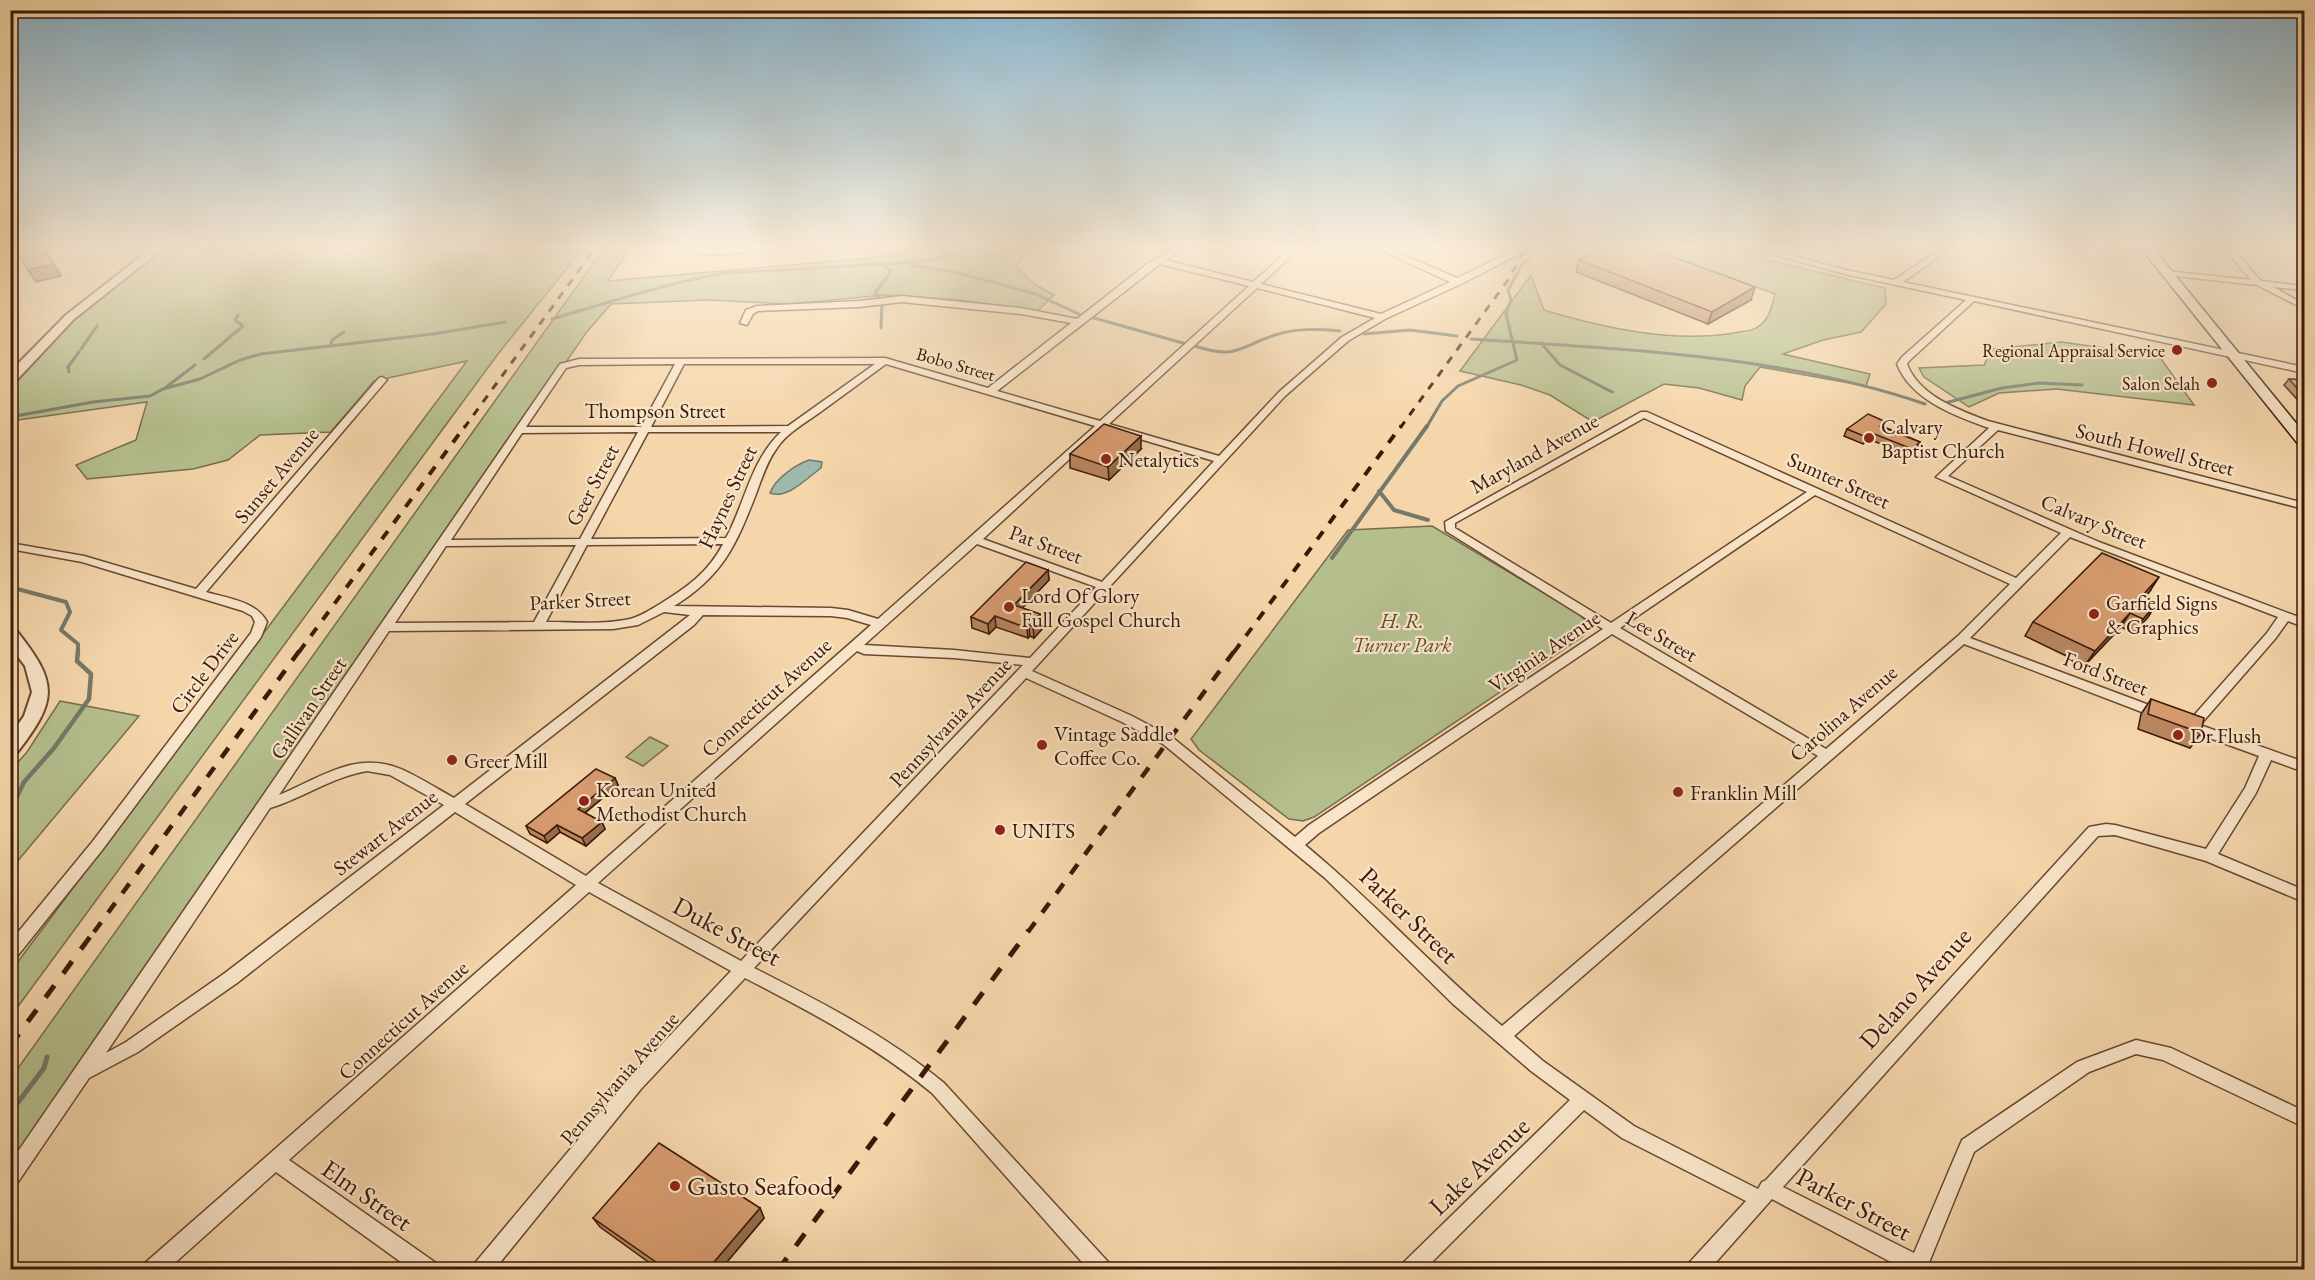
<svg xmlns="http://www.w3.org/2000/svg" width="2315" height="1280" viewBox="0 0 2315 1280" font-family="'EB Garamond',serif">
  <rect width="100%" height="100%" fill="#f5d6ab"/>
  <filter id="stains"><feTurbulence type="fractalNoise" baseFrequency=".00333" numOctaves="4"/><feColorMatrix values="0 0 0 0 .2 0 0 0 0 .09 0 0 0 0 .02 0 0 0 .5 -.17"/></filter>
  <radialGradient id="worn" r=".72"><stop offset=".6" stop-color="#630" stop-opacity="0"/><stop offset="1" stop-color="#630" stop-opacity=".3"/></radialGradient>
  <path fill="#b5bf8e" stroke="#786c4b" stroke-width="1.5" d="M165 247H584L498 354 11 1016V971L467 361 374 381 331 432 260 435 228 460 193 469 87 479 76 465 136 440 147 402 11 421V388L80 309Z
    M605 247H631L608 281 869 258 924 247H1044L1022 258 1017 267 1034 284 1054 295 1038 311 961 300 885 295 789 304 707 300 611 304 586 333 11 1167V1078Z
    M1647 247H1724L1772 261 1885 288 1886 304 1861 332 1823 340 1783 354 1870 374 1866 386 1760 367 1745 386 1742 400 1699 388 1664 384 1593 422 1550 395 1521 385 1460 371 1531 275 1544 310C1604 328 1671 343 1734 333 1741 331 1750 332 1756 328 1769 321 1772 307 1775 294Z
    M2062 342 2159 356 2194 405 2057 389 1999 393 1969 407 1924 377 1919 368 1984 365 1992 349Z
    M1432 526 1579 614 1592 627 1582 637 1314 817 1303 821 1289 819 1199 750 1191 739 1348 530Z
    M60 701 139 716 11 869V770L27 752Z
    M650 737 668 746 643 766 626 757Z"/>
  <path fill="#9cb9ac" stroke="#75796a" stroke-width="1.5" d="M809 460 822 462 821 468C807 478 787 500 770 493 775 479 795 465 809 460Z"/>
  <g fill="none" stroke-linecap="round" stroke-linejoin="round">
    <path stroke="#75796a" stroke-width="3" d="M343 256 361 247
      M911 265 954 272 1033 293 1079 314
      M879 297 875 293 890 273V270L884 266
      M1094 318 1183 343
      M552 319C610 302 666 283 725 273L918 262 988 247
      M881 328 882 303
      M1364 334 1410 330 1457 336
      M1471 339C1621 349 1782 355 1925 404
      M1541 343 1560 365 1612 392
      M331 345 332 340 344 332
      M1195 346C1237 360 1238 347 1275 335 1296 328 1318 329 1340 331
      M81 349 97 326
      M204 359 243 326 235 320 238 315
      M69 372 68 367 79 352
      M165 388 195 365
      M1945 403 2002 388 2039 383 2082 385
      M10 417 93 402 150 396 163 389 200 379 240 360 261 354 433 334 505 322
      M1426 428 1442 401 1458 386 1517 360 1506 314 1511 300 1508 290 1522 265 1529 259"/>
    <path stroke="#75796a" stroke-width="4" d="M1379 491 1394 510 1428 520
      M1332 558 1427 426
      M10 587 66 602 70 612 61 630 78 644V652"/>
    <path stroke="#75796a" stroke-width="4.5" d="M10 811 24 782 54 748 89 699 91 674 77 661 78 650"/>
    <path stroke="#75796a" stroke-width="5" d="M10 1113 44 1068 47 1057"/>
    <defs>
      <path id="minor" d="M10 247H20L10 251Z
        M742 247H766L762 249C743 252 709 259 693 250L697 248 721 250Z
        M1177 247H1187L1165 260 1253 282 1292 247H1301L1261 284 1381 314 1450 282 1374 247H1385L1457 278 1522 247 1529 249 1461 284 1385 319 1348 341 1285 396 1032 671 1132 716 1173 738 1295 837 1309 825 1603 629 1446 531 1445 522 1641 412H1647L2016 578 2061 533 1936 477 1989 428C1955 416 1911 400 1897 364L1902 357 1966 300 1845 274 1746 247H1759L1846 270 1894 280 1944 247H1953L1903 282 2304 367V373L1974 301 1909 361 1907 364C1919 396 1959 410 1988 421L2304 503V509L1998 430 1948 476 2099 542 2304 619V627L2288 621 2275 639 2200 725 2304 762V772L2271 760 2256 793 2218 854 2304 890V902L2206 861 2115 835 2098 836 1783 1187 1914 1253 1962 1140 2077 1062 2136 1040 2171 1048 2304 1111V1127L2163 1060 2136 1054 2089 1072 1974 1152 1926 1270H1906L1772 1199 1709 1270H1687L1689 1263 1746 1201 1622 1138 1584 1110 1424 1270H1401L1403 1263 1570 1100 1531 1071 1453 1004 1325 878 1163 744 1122 722 1026 678 754 968C821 1002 886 1035 944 1083L1109 1263 1111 1270H1089L932 1093C875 1046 811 1012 745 978L641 1089 494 1270H473L475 1263 629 1079 731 971 589 892 289 1160 436 1263 438 1270H412L276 1172 167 1270H143L145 1263 576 885 455 812 237 983 138 1052 89 1078 16 1185 10 1187V1163L560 364 579 359 885 358 988 388 1071 323 1021 314 902 302 859 307 758 311 753 314 747 325 740 323 746 310 757 306 859 301 902 296 1021 308 1077 319 1147 264ZM1160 264 1249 286 1100 421 997 391ZM1257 288 1375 318 1342 337 1279 392 1219 456 1109 424ZM675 364 641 427H526L566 368 579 365ZM684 364H875L788 426 651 427ZM886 364 1095 426 878 619 848 610 831 608 674 606C723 576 736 545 756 494 762 478 767 461 777 448 787 433 805 423 819 413 842 396 864 380 886 364ZM1644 418 1807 492 1611 623 1455 528V523ZM1103 428 1214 461 1102 582 983 539ZM638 432 580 539 451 540 522 433ZM648 432H781C751 460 745 503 726 538L591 539ZM1815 495 2010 584 1958 636 1826 749 1620 628ZM2070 537 2278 617 2267 633 2189 721 2182 722 2181 725 2182 728 2259 756 2245 788 2206 849 2115 825 2106 824 2089 827 1766 1180 1762 1182 1758 1189 1634 1126 1543 1061 1514 1036 1964 644 2155 717H2165L2166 714 2165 711 1970 638ZM723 544C708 573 686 588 660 604 650 610 641 616 630 619 604 625 574 622 546 622L587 545ZM977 544 1096 587 1030 658 954 650 864 645ZM576 545 534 622 395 623 446 546ZM664 612 690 615 454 798C436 788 419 777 401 769 356 750 320 778 279 795L389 631 613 629 638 625ZM703 615 831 616 847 618 871 625 586 876 465 804 694 625ZM1612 634 1818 756 1502 1026C1434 968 1374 902 1305 845L1319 833ZM857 651 864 654 954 658 1023 665 741 961 598 883ZM367 771 390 775 444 805 225 973 126 1042 106 1053 270 808C303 798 332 777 367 771Z
        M2223 247H2231L2261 281 2304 286V290L2273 287 2304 304V309L2257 285 2166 275 2162 273 2166 271 2251 280Z
        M2296 247H2304V249H2297Z
        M382 377 387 380 385 382 206 592C227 598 256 601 267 622L261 637 103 849 15 959 10 960V942L93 841 251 633 255 622 252 616 243 611 82 562 10 549V543L84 556 196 589 379 378Z"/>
      <path id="tertiary" d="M153 247H165L74 319 14 383 10 384V372L66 315Z
        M1521 247H1535L1525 252 1521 251Z
        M10 629 16 630C59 684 58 700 16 754L10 755V736L24 716 32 692 25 666 10 646Z"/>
      <path id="secondary" d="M2140 247H2152L2304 433V446L2299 445Z"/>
    </defs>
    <use href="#minor" stroke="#694831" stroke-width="3"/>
    <use href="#tertiary" stroke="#694831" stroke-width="4"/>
    <use href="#secondary" stroke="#3a1908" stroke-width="3"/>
    <use href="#minor" fill="#f8e4c8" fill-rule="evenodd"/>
    <use href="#tertiary" fill="#f8e4c8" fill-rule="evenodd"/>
    <use href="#secondary" fill="#f8e4c8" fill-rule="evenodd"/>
    <path stroke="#3a1908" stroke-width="3" stroke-dasharray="8 8" stroke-linecap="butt" d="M464 428 596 247
      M1400 428 1508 280 1526 247"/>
    <path stroke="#3a1908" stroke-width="4" stroke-dasharray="10 10" stroke-linecap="butt" d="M299 652 465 426
      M1234 652 1401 426"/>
    <path stroke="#3a1908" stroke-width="4.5" stroke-dasharray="12 12" stroke-linecap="butt" d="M94 932 300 650
      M1028 932 1235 650"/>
    <path stroke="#3a1908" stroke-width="5" stroke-dasharray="15 15" stroke-linecap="butt" d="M10 1046 95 930
      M778 1270 1029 930"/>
  </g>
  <path fill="#b98660" stroke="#3a1908" stroke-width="1.5" d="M1579 260 1751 300 1708 324 1576 272Z
    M2289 379 2304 380V407L2284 385Z
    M1884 427 1920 442 1917 449 1909 456 1869 439 1863 444 1844 436 1847 429Z
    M1141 449 1109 480 1070 468V454Z
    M1048 570 1049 580 1022 608 1040 614V617L1042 618 1043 628 1034 638 1030 636 1028 638 996 627 989 634 972 628 971 617Z
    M2150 591 2145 597 2157 603 2148 617 2134 633 2121 627 2085 665 2025 636 2033 622Z
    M2151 699 2201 733 2190 748 2138 729 2141 714Z
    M615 778 618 785 585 813 602 822 605 829 586 846 560 832 547 843 530 834 526 826Z
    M760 1208 764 1218 721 1269H658L600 1227 593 1218Z"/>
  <path fill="#966d4e" stroke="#3a1908" stroke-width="1.5" d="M54 264 61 276 36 282 28 270Z
    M1755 287 1751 300 1708 324 1712 312Z
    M1872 433 1869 439 1863 444 1866 437Z
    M1141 436V449L1109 480 1108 467Z
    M1920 442 1917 449 1909 456 1912 449Z
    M1048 570 1049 580 1015 616 1014 605Z
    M2159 577 2150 591 2133 610 2142 596Z
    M2157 603 2148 617 2134 633 2143 619Z
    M2130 613 2121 627 2085 665 2095 651Z
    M1040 614V619L1042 618 1043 628 1034 638 1033 627Z
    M995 616 996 627 989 634 988 624Z
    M1029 625 1030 636 1028 638 1027 628Z
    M615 778 618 785 581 816 578 809Z
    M602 822 605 829 586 846 582 838Z
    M557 825 560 832 547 843 544 836Z
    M760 1208 764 1218 721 1269H708Z"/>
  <path fill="#d79c70" stroke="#3a1908" stroke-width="1.5" d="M35 247H42L54 264 28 270 17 252Z
    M1605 247H1646L1755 287 1712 312 1579 260Z
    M2289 379 2304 380V396Z
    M1868 414 1886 422 1880 426 1920 442 1912 449 1872 433 1866 437 1847 429Z
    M1104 424 1141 436 1108 467 1070 454Z
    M2102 553 2159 577 2142 596 2157 603 2143 619 2130 613 2095 651 2033 622Z
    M1026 562 1048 570 1014 605 1040 614 1038 616 1042 618 1033 627 1029 625 1027 628 995 616 988 624 971 617Z
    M2151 699 2204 718 2201 733 2148 714Z
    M596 769 615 778 578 809 602 822 582 838 557 825 544 836 526 826Z
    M659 1143 760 1208 708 1269H666L593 1218Z"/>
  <linearGradient id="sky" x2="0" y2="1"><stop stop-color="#89b6d0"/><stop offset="0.58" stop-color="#faedd9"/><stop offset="1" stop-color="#faedd9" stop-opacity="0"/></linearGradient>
  <rect width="2315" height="426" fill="url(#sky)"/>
  <g fill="#8f2418" stroke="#f8e4c8" stroke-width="2">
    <circle cx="2177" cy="350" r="6"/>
    <circle cx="2212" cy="383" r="6"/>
    <circle cx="1869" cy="438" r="6"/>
    <circle cx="1106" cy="459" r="6"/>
    <circle cx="1009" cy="607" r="6"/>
    <circle cx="2094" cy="614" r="6"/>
    <circle cx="2178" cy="735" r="6"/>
    <circle cx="1042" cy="745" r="6"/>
    <circle cx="452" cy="760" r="6"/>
    <circle cx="1678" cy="792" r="6"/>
    <circle cx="584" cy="801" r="6"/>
    <circle cx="1000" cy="830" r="6"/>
    <circle cx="675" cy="1186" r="6"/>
  </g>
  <g text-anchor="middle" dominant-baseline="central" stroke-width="4.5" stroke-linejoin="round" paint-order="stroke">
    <g font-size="18" fill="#3a1908" stroke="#f8e4c8" text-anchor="end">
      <text x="2165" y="350">Regional Appraisal Service</text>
      <text x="2200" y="383">Salon Selah</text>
    </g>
    <g font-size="18" fill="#3a1908" stroke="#f8e4c8">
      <text transform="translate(956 364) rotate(16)">Bobo Street</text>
    </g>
    <g font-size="21" fill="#3a1908" stroke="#f8e4c8">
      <text x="655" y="410">Thompson Street</text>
      <text transform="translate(2155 449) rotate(14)">South Howell Street</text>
      <text transform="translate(1534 453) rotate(-29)">Maryland Avenue</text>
      <text transform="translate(276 475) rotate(-50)">Sunset Avenue</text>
      <text transform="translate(1839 480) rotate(24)">Sumter Street</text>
      <text transform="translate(592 485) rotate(-62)">Geer Street</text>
      <text transform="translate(727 497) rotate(-65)">Haynes Street</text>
      <text transform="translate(2094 521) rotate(22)">Calvary Street</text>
      <text transform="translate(1046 544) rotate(20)">Pat Street</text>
      <text transform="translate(580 600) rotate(-3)">Parker Street</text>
      <text transform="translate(1662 636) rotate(31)">Lee Street</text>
      <text transform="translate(1544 651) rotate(-34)">Virginia Avenue</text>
      <text transform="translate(204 672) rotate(-53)">Circle Drive</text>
      <text transform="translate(2106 673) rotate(21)">Ford Street</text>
      <text transform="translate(766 697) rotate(-42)">Connecticut Avenue</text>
      <text transform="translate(308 708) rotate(-56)">Gallivan Street</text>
      <text transform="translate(1843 713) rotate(-41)">Carolina Avenue</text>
      <text transform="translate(950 722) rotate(-47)">Pennsylvania Avenue</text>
      <text transform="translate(385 832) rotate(-38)">Stewart Avenue</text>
      <text transform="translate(403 1020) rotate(-42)">Connecticut Avenue</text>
      <text transform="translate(619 1078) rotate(-49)">Pennsylvania Avenue</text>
    </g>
    <g font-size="21" fill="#3a1908" stroke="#f8e4c8" text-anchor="start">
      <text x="1881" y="426">Calvary<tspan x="1881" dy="24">Baptist Church</tspan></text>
      <text x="1118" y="459">Netalytics</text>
      <text x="1021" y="595">Lord Of Glory<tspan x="1021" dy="24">Full Gospel Church</tspan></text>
      <text x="2106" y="602">Garfield Signs<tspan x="2106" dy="24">&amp; Graphics</tspan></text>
      <text x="1054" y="733">Vintage Saddle<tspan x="1054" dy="24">Coffee Co.</tspan></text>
      <text x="2190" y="735">Dr Flush</text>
      <text x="464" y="760">Greer Mill</text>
      <text x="596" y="789">Korean United<tspan x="596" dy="24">Methodist Church</tspan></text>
      <text x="1690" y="792">Franklin Mill</text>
      <text x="1012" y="830">UNITS</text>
    </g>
    <g font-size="21" font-style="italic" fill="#5f4b30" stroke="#f8e4c8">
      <text x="1402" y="620">H. R.<tspan x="1402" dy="24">Turner Park</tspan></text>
    </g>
    <g font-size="26" fill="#3a1908" stroke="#f8e4c8">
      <text transform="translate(1409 915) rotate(44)">Parker Street</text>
      <text transform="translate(727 931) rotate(28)">Duke Street</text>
      <text transform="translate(1915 988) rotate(-48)">Delano Avenue</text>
      <text transform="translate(1479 1166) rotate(-44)">Lake Avenue</text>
      <text transform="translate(367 1195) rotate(35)">Elm Street</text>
      <text transform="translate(1854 1204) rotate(28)">Parker Street</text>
    </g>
    <g font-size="26" fill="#3a1908" stroke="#f8e4c8" text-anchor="start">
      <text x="687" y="1186">Gusto Seafood</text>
    </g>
  </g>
  <rect width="2315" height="1280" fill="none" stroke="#f5d6ab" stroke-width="36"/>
  <rect x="12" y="12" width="2291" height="1256" fill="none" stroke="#3a1908" stroke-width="3"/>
  <rect x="18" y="18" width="2279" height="1244" fill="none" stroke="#3a1908" stroke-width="1.5"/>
  <rect width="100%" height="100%" filter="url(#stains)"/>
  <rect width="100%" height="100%" fill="url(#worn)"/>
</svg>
